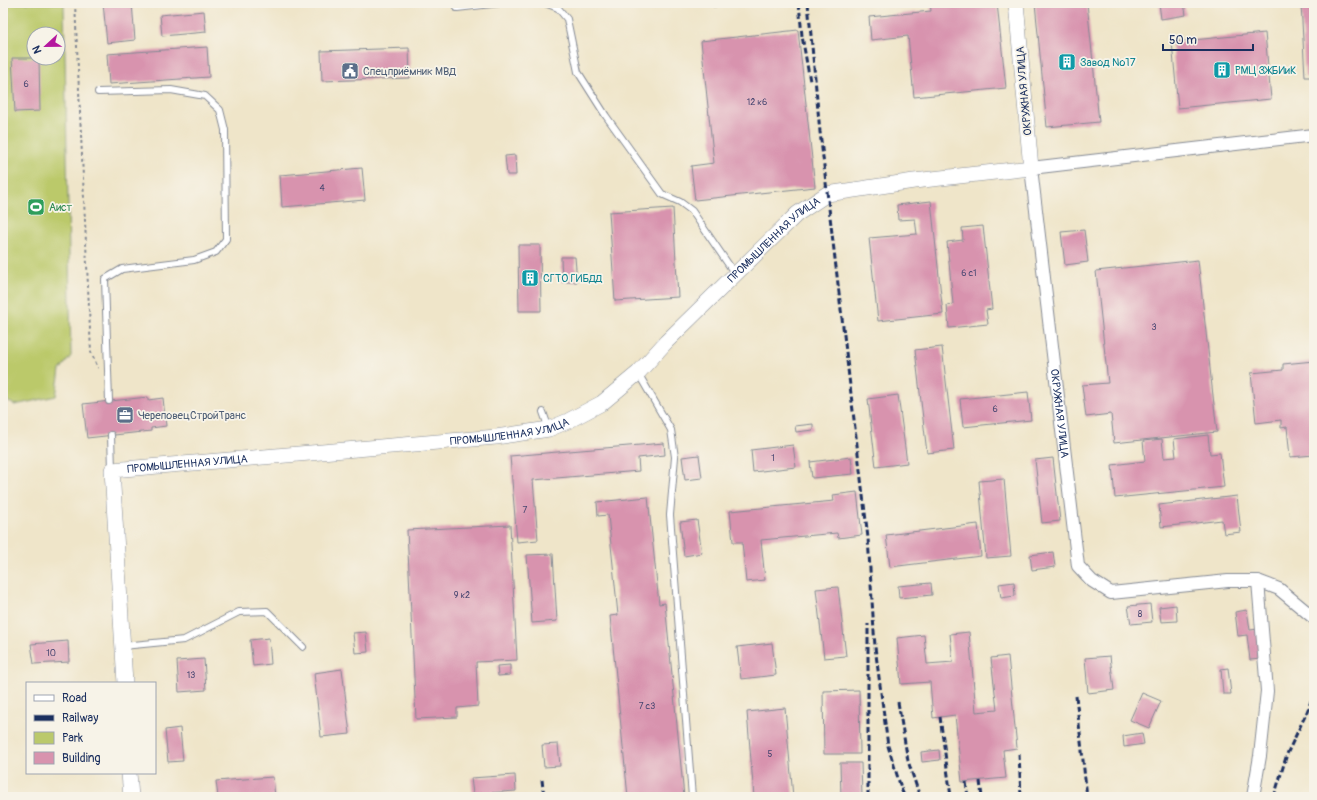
<svg xmlns="http://www.w3.org/2000/svg" width="1317" height="800" viewBox="0 0 1317 800" font-family="Pangolin,sans-serif">
  <rect width="100%" height="100%" fill="#f7f3e8"/>
  <filter id="ink" filterUnits="userSpaceOnUse"><feTurbulence type="fractalNoise" baseFrequency=".025" numOctaves="2"/><feDisplacementMap in="SourceGraphic" scale="8" xChannelSelector="R" yChannelSelector="G"/><feConvolveMatrix kernelMatrix="1 2 1 2 8 2 1 2 1" color-interpolation-filters="sRGB"/></filter>
  <filter id="wash" filterUnits="userSpaceOnUse"><feTurbulence type="fractalNoise" baseFrequency=".012" numOctaves="4" result="noise"/><feDisplacementMap in="SourceGraphic" scale="16" xChannelSelector="R" yChannelSelector="G"/><feGaussianBlur stdDeviation="0.9" result="paint"/><feColorMatrix in="noise" values="0 0 0 0 0 0 0 0 0 0 0 0 0 0 0 0 0 1.4 0 .05"/><feComposite in="paint" operator="in"/></filter>
  <g filter="url(#wash)">
    <rect width="100%" height="100%" fill="#efe5c9"/>
    <path fill="#bbc96b" stroke="#6b7c64" fill-rule="evenodd" d="M3 3H64L71 356 60 370 56 396 15 405 3 399ZM34 34H58V58H34Z"/>
    <g id="blocks">
      <path fill="#d893ae" d="M103 3H132L135 40 107 43Z
        M712 3H739V4L713 7Z
        M930 3H997L1006 88 914 97 908 36 871 40 869 17 931 11Z
        M1035 3H1087L1099 122 1047 127Z
        M1159 3H1184L1186 15 1161 19Z
        M1301 3H1314V77H1305Z
        M204 11 206 32 162 36 160 15Z
        M798 30 815 187 695 200 691 166 714 163 701 41Z
        M1265 33 1271 99 1178 108 1172 42Z
        M207 47 209 77 109 84 107 54Z
        M409 48 410 78 322 81 321 51Z
        M12 58H39L40 111 15 112Z
        M515 155 516 175H507L505 156Z
        M362 168 365 200 282 207 280 175Z
        M931 201 943 314 878 321 869 238 917 234 915 219 898 220 897 205Z
        M673 208 678 297 615 301 609 212Z
        M983 226 992 309 986 310 988 324 949 328 947 305 953 304 947 242 963 240 962 228Z
        M1084 230 1088 262 1065 265 1061 232Z
        M518 245H540L541 311H519Z
        M561 257H575L577 282H562Z
        M1198 260 1217 432 1114 443 1111 414 1086 417 1082 385 1108 383 1096 271Z
        M942 347 954 450 927 453 915 350Z
        M1314 361V455L1290 457 1287 427 1281 428V420L1256 423 1251 373 1283 370V364Z
        M1028 392 1031 420 963 427 960 399Z
        M898 395 907 463 876 467 868 399Z
        M148 397V400L163 398 166 426 151 428V431L87 438 83 404Z
        M813 424V430L796 432 795 426Z
        M1208 435 1210 454 1220 453 1224 487 1115 498 1112 465 1145 461 1143 441 1162 439 1164 458 1176 457 1174 439Z
        M664 443 665 455 638 458 639 471 533 480 538 540 517 542 510 456Z
        M793 445 796 467 753 472 751 450Z
        M699 455 702 478 685 480 682 457Z
        M851 457 853 474 812 478 810 462Z
        M1053 458 1060 521 1042 523 1035 460Z
        M1004 479 1011 556 986 558 979 481Z
        M857 492 862 535 838 538 837 533 761 540 765 580 746 582 742 542H733L730 511 834 501 833 495Z
        M1237 496 1241 532 1224 534 1222 520 1161 527 1159 505Z
        M648 497 659 604 665 603 684 797H628L610 616 618 615 608 515 598 516 597 502Z
        M697 520 702 553 684 556 680 522Z
        M978 524 981 556 890 567 886 535Z
        M510 525 517 660 476 662 478 706 457 708V717L416 719 407 530Z
        M1053 552 1055 567 1032 570 1030 555Z
        M553 554 557 621 532 623 527 555Z
        M1014 582 1015 596 1001 598 999 584Z
        M931 583 932 595 899 598 898 586Z
        M838 587 846 656 824 658 816 589Z
        M1150 604 1152 622 1131 624 1128 606Z
        M1176 605 1177 621 1161 622 1159 607Z
        M1247 610 1250 630 1258 629 1261 659 1250 660 1247 635 1238 636 1235 612Z
        M366 632 368 652 355 653 353 633Z
        M969 632 976 712 997 710 991 658 1008 656 1017 748 1003 750 1006 778 962 782 955 715 933 718 930 682 901 684 897 638 924 635 927 664 953 662 950 634Z
        M269 638 271 664 253 666 250 640Z
        M68 641 69 662 34 664 31 644Z
        M772 643 776 675 741 679 737 647Z
        M1110 656 1114 690 1088 693 1085 658Z
        M204 659 206 690 179 692 177 661Z
        M510 665V675L498 676 497 666Z
        M1228 668 1231 694H1223L1221 669Z
        M342 669 350 734 321 737 314 673Z
        M859 690 860 754H824L823 691Z
        M1142 693 1161 701 1149 728 1130 720Z
        M785 708 793 797H754L747 712Z
        M180 728 183 761 168 762 165 730Z
        M1142 733 1144 744 1124 747 1123 736Z
        M558 744 560 766 544 767 542 745Z
        M939 750 940 760 922 762 921 752Z
        M840 763H861L862 797H841Z
        M515 775 516 791 473 794 471 778Z
        M273 777 275 797H218L216 781Z"/>
    </g>
  </g>
  <g filter="url(#ink)">
    <use href="#blocks" fill-opacity="0" stroke="#858a94" stroke-width="1"/>
    <g fill="none" stroke-linecap="round" stroke-linejoin="round">
      <defs>
        <path id="service" d="M545 3 558 8 567 19 578 72 606 116 662 194 680 202 692 211 735 274
          M457 8 500 3
          M98 92 171 90 205 96 220 110 225 130 226 239 216 252 194 260 122 269 105 279 109 401
          M638 373 671 430 675 457 670 515 692 797
          M543 412 549 429
          M111 435 112 470
          M123 646 184 640 239 612 267 611 303 647"/>
        <g id="minor">
          <path id="s1" d="M1314 135 1031 168 1078 566 1092 581 1111 593 1228 581H1258L1279 589 1314 618"/>
          <path d="M1253 797 1260 756 1267 691 1258 581"/>
        </g>
        <g id="tertiary">
          <path id="s2" d="M125 683 112 470 496 437 549 429 568 421 602 403 638 373 666 342 797 214 827 194 914 181 1031 168 1016 3"/>
          <path d="M129 773 131 797"/>
        </g>
      </defs>
      <use href="#service" stroke="#858a94" stroke-width="8"/>
      <use href="#minor" stroke="#858a94" stroke-width="14"/>
      <use href="#tertiary" stroke="#858a94" stroke-width="16"/>
      <path stroke="#858a94" stroke-width="2" stroke-dasharray="3 3" stroke-linecap="butt" d="M75 3 91 352 98 368"/>
      <use href="#service" stroke="#fff" stroke-width="6"/>
      <use href="#minor" stroke="#fff" stroke-width="12"/>
      <use href="#tertiary" stroke="#fff" stroke-width="15"/>
      <path stroke="#1b2f5e" stroke-width="3" stroke-dasharray="6 3" stroke-linecap="butt" d="M799 3 802 36 810 81
        M808 3 820 132 868 538 875 647 888 746 902 791 905 797
        M1076 696 1087 797
        M898 702 908 761 920 797
        M940 717 951 797
        M1019 754 1021 797
        M542 780 544 797
        M980 781 982 797
        M966 782 968 797
        M868 797V624
        M1274 797 1287 754 1307 712 1314 693"/>
    </g>
  </g>
  <defs>
    <symbol id="building-square" viewBox="-11 -11 22 22"><rect x="-9" y="-9" width="18" height="18" rx="4" fill="#0f9aa8" stroke="#f7f3e8"/><path d="M-4-6H4V6H1V3H-1V6H-4ZM-2.5-4.3h1.7v1.8h-1.7ZM.8-4.3h1.7v1.8H.8ZM-2.5-1h1.7V.8h-1.7ZM.8-1h1.7V.8H.8Z" fill="#fff"/></symbol>
    <symbol id="civic-square" viewBox="-11 -11 22 22"><rect x="-9" y="-9" width="18" height="18" rx="4" fill="#5c6f8a" stroke="#f7f3e8"/><path d="M-.6-6.5H3V-4.5H.6V-3L4-1V1h2V6H-6V1h2V-1L-.6-3ZM-1.2 2.5V6h2.4V2.5Z" fill="#fff"/></symbol>
    <symbol id="stadium-square" viewBox="-11 -11 22 22"><rect x="-9" y="-9" width="18" height="18" rx="4" fill="#2e9e5b" stroke="#f7f3e8"/><path d="M0-5a6.5 5 0 1 0 0 10a6.5 5 0 1 0 0-10ZM-3.5-1.8h7v3.6h-7Z" fill="#fff"/></symbol>
    <symbol id="office-square" viewBox="-11 -11 22 22"><rect x="-9" y="-9" width="18" height="18" rx="4" fill="#5c6f8a" stroke="#f7f3e8"/><path d="M-6-3h4V-5.5h4V-3h4V5H-6ZM-1-4.5V-3h2v-1.5ZM-6 0V1H6V0Z" fill="#fff"/></symbol>
  </defs>
  <g fill-rule="evenodd">
    <use href="#building-square" x="1057" y="52" width="20" height="20"/>
    <use href="#building-square" x="1212" y="60" width="20" height="20"/>
    <use href="#civic-square" x="340" y="61" width="20" height="20"/>
    <use href="#stadium-square" x="26" y="197" width="20" height="20"/>
    <use href="#building-square" x="520" y="268" width="20" height="20"/>
    <use href="#office-square" x="115" y="405" width="20" height="20"/>
  </g>
  <g text-anchor="middle" dominant-baseline="central" stroke-width="3.5" stroke-linejoin="round" paint-order="stroke">
    <g font-size="9" fill="#4a4872">
      <text x="26" y="84">6</text>
      <text x="757" y="102">12 к6</text>
      <text x="322" y="188">4</text>
      <text x="969" y="273">6 с1</text>
      <text x="1154" y="327">3</text>
      <text x="995" y="409">6</text>
      <text x="773" y="458">1</text>
      <text x="525" y="510">7</text>
      <text x="462" y="595">9 к2</text>
      <text x="1140" y="614">8</text>
      <text x="51" y="653">10</text>
      <text x="191" y="675">13</text>
      <text x="647" y="706">7 с3</text>
      <text x="770" y="754">5</text>
    </g>
    <g font-size="11" fill="#0d838f" stroke="#f7f3e8" text-anchor="start">
      <text x="1080" y="62">Завод №17</text>
      <text x="1235" y="70">РМЦ ЗЖБИиК</text>
      <text x="543" y="278">СГТО ГИБДД</text>
    </g>
    <g font-size="11" fill="#4e5e75" stroke="#f7f3e8" text-anchor="start">
      <text x="363" y="71">Спецприёмник МВД</text>
      <text x="138" y="415">ЧереповецСтройТранс</text>
    </g>
    <g font-size="11" fill="#1b2f5e" stroke="#f7f3e8">
      <text transform="translate(1024 91) rotate(-95)">ОКРУЖНАЯ УЛИЦА</text>
      <text stroke="none"><textPath href="#s2" startOffset="949">ПРОМЫШЛЕННАЯ УЛИЦА</textPath></text>
      <text stroke="none"><textPath href="#s1" startOffset="532">ОКРУЖНАЯ УЛИЦА</textPath></text>
      <text stroke="none"><textPath href="#s2" startOffset="613">ПРОМЫШЛЕННАЯ УЛИЦА</textPath></text>
      <text stroke="none"><textPath href="#s2" startOffset="289">ПРОМЫШЛЕННАЯ УЛИЦА</textPath></text>
    </g>
    <g font-size="11" fill="#27864d" stroke="#f7f3e8" text-anchor="start">
      <text x="49" y="207">Аист</text>
    </g>
  </g>
  <rect width="1317" height="800" fill="none" stroke="#f7f3e8" stroke-width="16"/>
  <rect x="26" y="682" width="130" height="92" fill="#f7f3e8" stroke="#9fa5b1"/>
  <rect x="34" y="695" width="20" height="6" fill="#ffffff" stroke="#9fa5b1"/>
  <text x="62" y="702" font-size="12" fill="#1b2f5e">Road</text>
  <rect x="34" y="715" width="20" height="6" fill="#1b2f5e" stroke="#9fa5b1"/>
  <text x="62" y="722" font-size="12" fill="#1b2f5e">Railway</text>
  <rect x="34" y="732" width="20" height="12" fill="#bbc96b" stroke="#9fa5b1"/>
  <text x="62" y="742" font-size="12" fill="#1b2f5e">Park</text>
  <rect x="34" y="752" width="20" height="12" fill="#d893ae" stroke="#9fa5b1"/>
  <text x="62" y="762" font-size="12" fill="#1b2f5e">Building</text>
  <g transform="translate(46 46) rotate(248)"><circle r="19" fill="#f7f3e8" stroke="#9fa5b1"/>
  <path d="M0-3L7 15L0 10L-7 15Z" fill="#b5179e"/>
  <text y="-6" font-size="11" font-weight="bold" text-anchor="middle" fill="#1b2f5e">N</text>
  </g>
  <path d="M1163 44v6h90v-6" fill="none" stroke="#1b2f5e" stroke-width="2"/>
  <text x="1169" y="44" font-size="12" fill="#1b2f5e" stroke="#f7f3e8" stroke-width="3" paint-order="stroke">50 m</text>
</svg>
